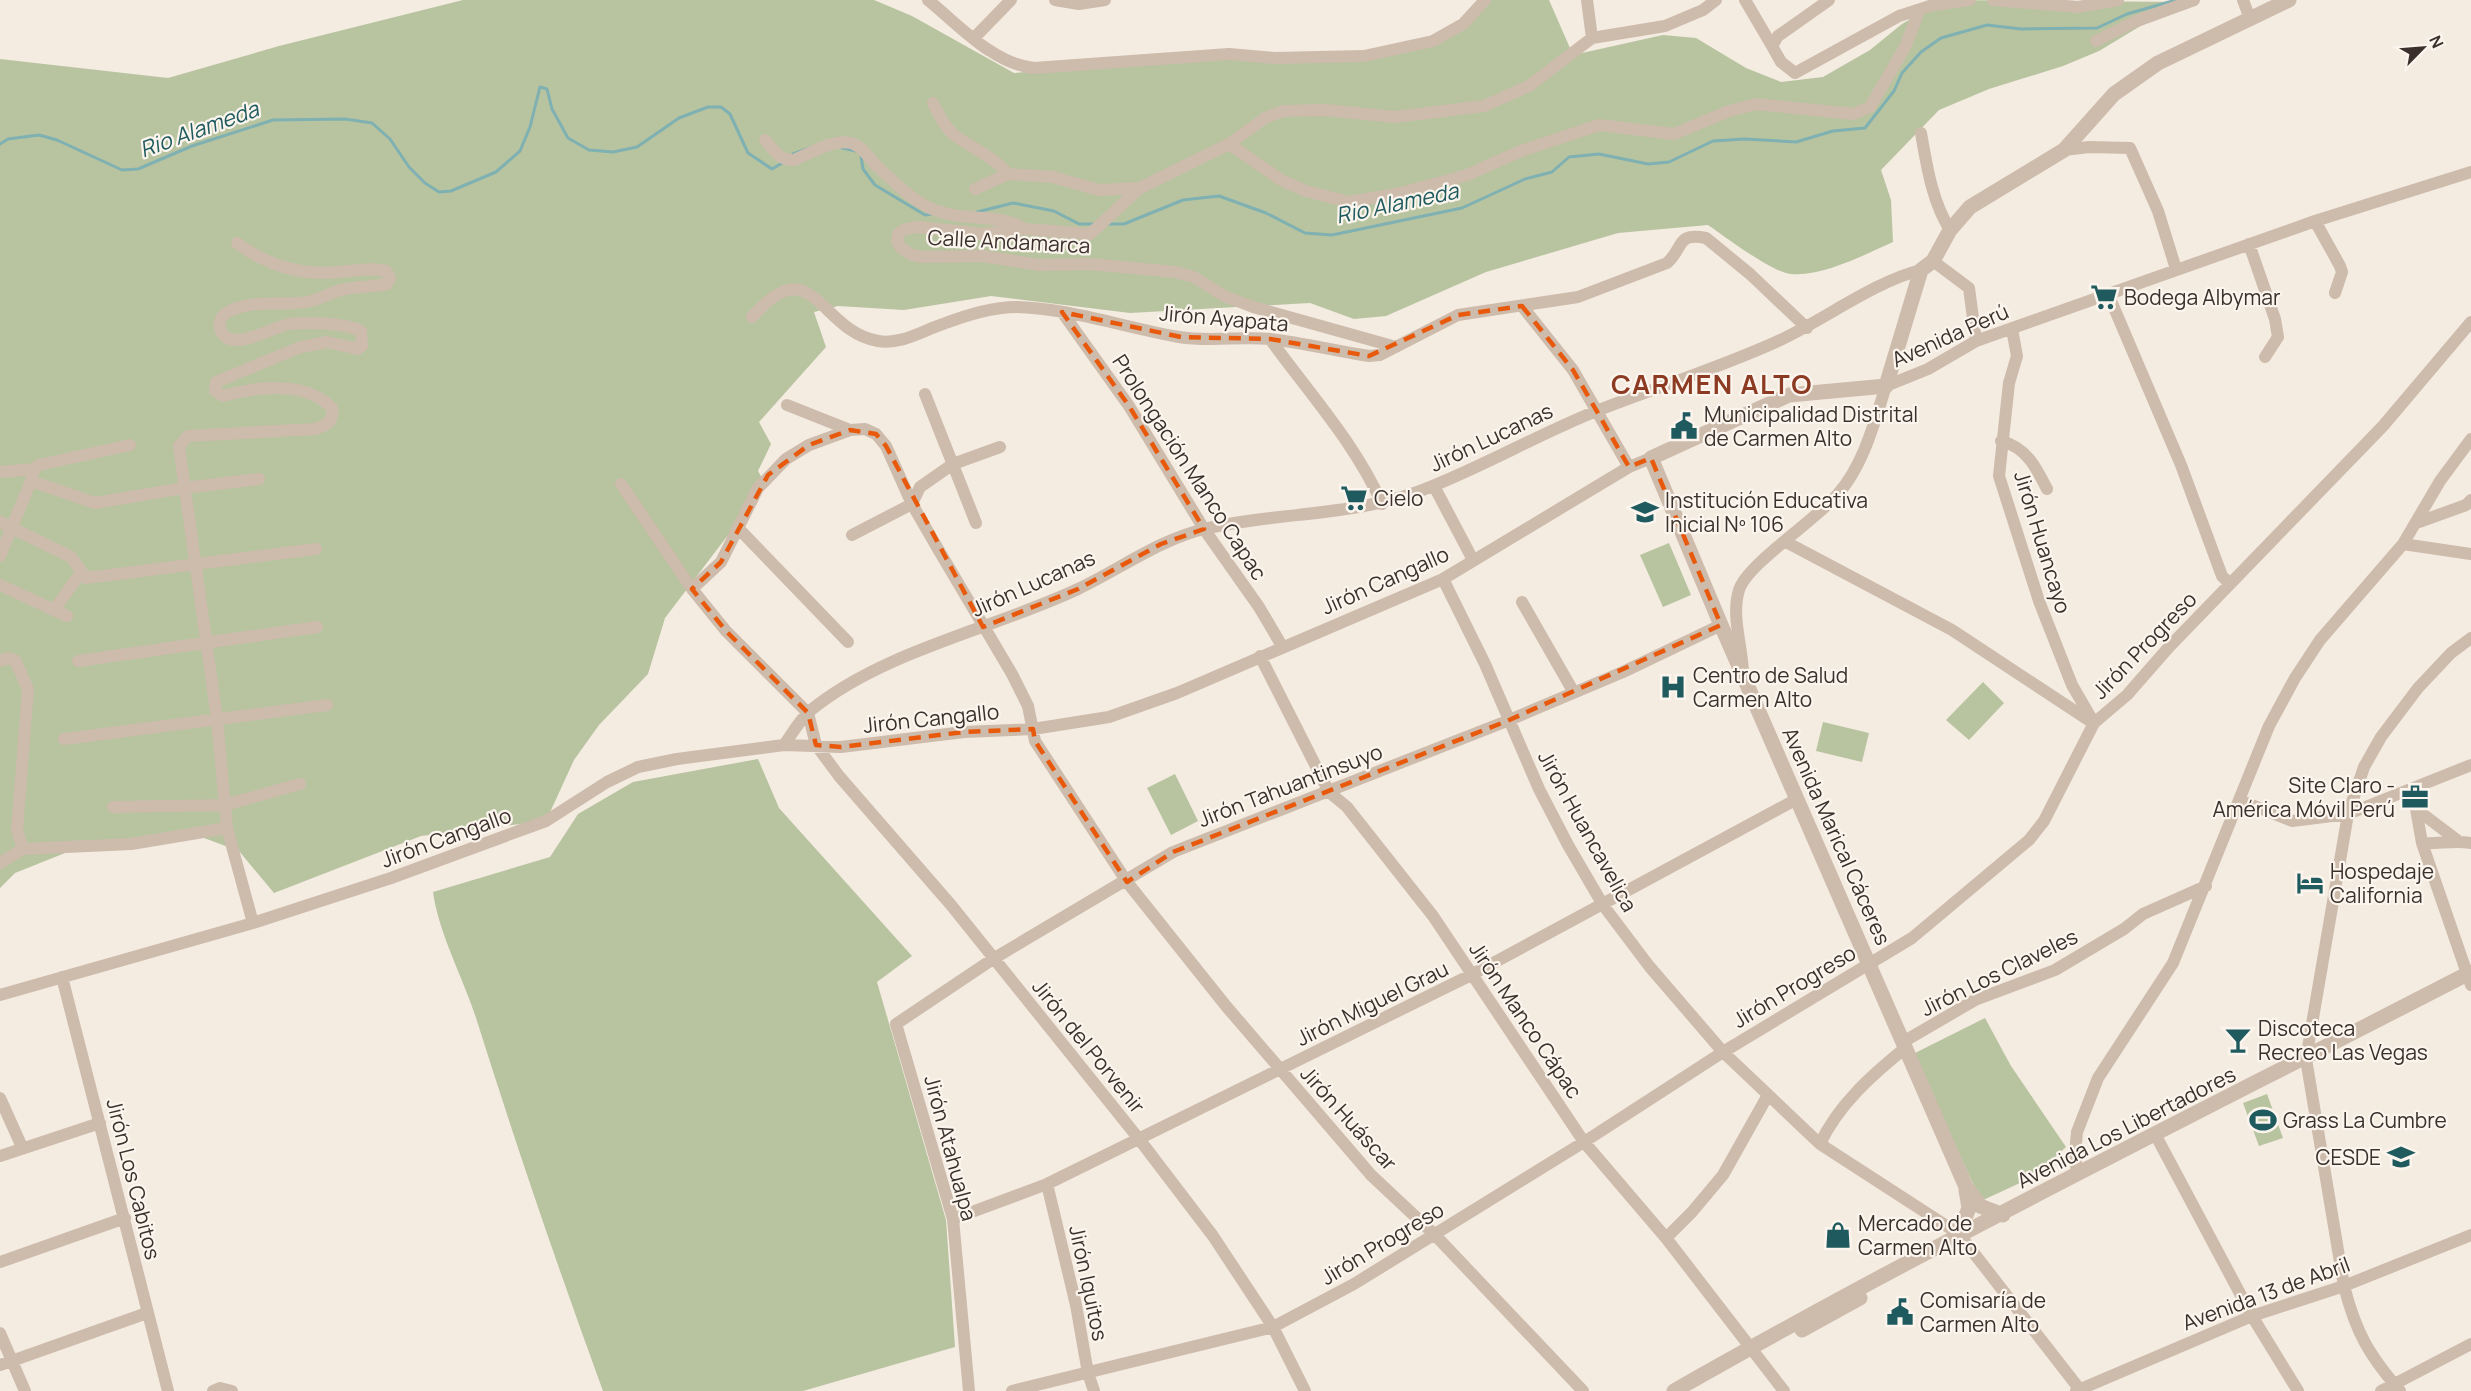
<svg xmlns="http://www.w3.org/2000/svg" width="2471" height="1391" viewBox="0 0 2471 1391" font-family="Manrope,sans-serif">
  <rect width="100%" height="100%" fill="#f4ebe1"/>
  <path fill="#b8c4a0" d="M463 0H874L912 16 1014 73 1213 58 1338 62 1430 45 1486 0H1549L1573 55 1663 35 1696 38 1746 68 1781 82 1823 77 1870 50 1902 24 1943 0 2185 2 2172 7 2099 51 2063 66 1989 89 1939 110 1881 170 1891 200 1893 242C1866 254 1822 277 1791 274 1773 273 1724 236 1708 225L1618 233 1486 272 1386 316 1354 319 1310 303 1130 313 991 296 904 310 838 306 814 312 826 347 759 422 771 444 758 471 766 485 665 618 648 674 599 725 574 760 546 821 421 836 274 893 239 851 196 835 80 847 15 873 0 888V59L168 78 279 46Z
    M1669 543 1691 595 1663 607 1640 555Z
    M1983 682 2004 703 1969 740 1946 720Z
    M1823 722 1869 733 1862 762 1816 751Z
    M758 759 779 808 912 956 877 982 946 1220 955 1347 803 1391H603C558 1268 516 1145 477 1021 464 979 439 935 433 892L550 857 578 814 633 782Z
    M1175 774 1198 821 1171 835 1147 788Z
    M1985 1018 2011 1066 2066 1147 2033 1177 1981 1201 1913 1054Z
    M2267 1094 2283 1138 2259 1146 2243 1103Z"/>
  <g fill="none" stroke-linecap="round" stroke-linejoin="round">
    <path stroke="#7fb0b2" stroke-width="3" d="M0 144 8 139 39 135 57 140 122 170 138 169 192 146 273 120 345 119 372 123 390 139 409 167 425 183 439 192 451 191 496 172 520 151 530 127 540 87 547 89 552 109 568 138 589 150 613 152 637 147 679 118 708 107H721L730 114 748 153 772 169 784 162
      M842 148 856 151
      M793 154 812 147
      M861 156 863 169 875 185 925 215 932 214
      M977 212 1013 203 1054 211 1079 224H1094
      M1107 224H1124L1183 200 1219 196 1266 213 1305 233 1332 235 1462 208 1525 179 1552 172 1569 157 1599 154 1648 164 1669 162 1713 141 1745 139 1796 142 1833 131 1865 128 1894 91 1902 73 1921 52 1941 38 1987 25 2021 29 2097 28 2127 14 2176 0"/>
    <path stroke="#cdbbac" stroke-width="12" d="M928 0C959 25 993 64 1034 68L1229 54 1274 58 1364 56 1433 41 1463 24 1485 0
      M1055 0 1079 4 1105 0
      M1587 0 1592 38
      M1745 0 1772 46
      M1829 0 1778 36 1772 46 1781 62 1795 73 1899 16 1933 5 1970 0
      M1993 0 2078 7 2118 0
      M2243 0 2250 19
      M974 38 1011 0
      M2096 41 2134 22 2194 0
      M933 103C939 115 944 126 954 135 972 148 994 157 1008 174L1053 177 1099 190 1139 188
      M1921 133C1927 167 1932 201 1950 230
      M765 140C774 150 780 161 794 160 811 153 832 139 851 143 863 146 869 159 878 167 894 182 912 200 932 209 962 222 1000 213 1025 229
      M1229 144 1281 180 1306 191 1349 202 1401 193 1467 175 1521 151 1599 125 1674 134 1729 111 1756 104 1853 114 1870 107 1905 47 1919 11
      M2064 150 2089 147 2130 148 2158 211 2176 269
      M975 189 1008 174
      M2315 221 2340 266 2342 272 2335 293
      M237 243C268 266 301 276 339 272 354 271 370 267 386 271L390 278 387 284C372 287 356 286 341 290 331 293 322 298 311 301 285 307 250 298 226 313 219 318 218 327 222 333 232 351 271 329 285 325 302 321 346 323 361 331L362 346 358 349 327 342 301 347 216 382 215 391 223 396C256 387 305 380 332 408 334 422 327 425 315 429L188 436 179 446 217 719 227 828 253 923
      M2249 244 2275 319 2278 337 2265 357
      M1933 261 1969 288 1976 341
      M2109 296 2181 465 2222 576 2230 584
      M1522 306 1573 370 1629 467
      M1062 312 1129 406 1204 529 1259 607 1282 646
      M752 317C813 247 819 331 878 341 901 345 922 331 943 324 967 315 992 307 1018 307 1073 309 1126 328 1179 337 1209 342 1240 336 1270 339 1304 343 1336 351 1369 356L1380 355 1458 315 1578 297 1667 263C1684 248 1676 232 1706 238L1750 274 1807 328
      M2012 329 2017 356 2009 383 1999 476 2039 601 2072 685 2094 723
      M1270 339C1309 393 1355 443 1382 504
      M1396 347 1253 307 1224 296 1194 277 1175 272 1090 264 1040 265 981 256 923 257 912 255 901 248 897 242 898 234 905 229 919 227 983 234 1025 229 1090 234 1140 188 1229 144 1265 118 1283 111 1325 110 1395 117 1484 106 1529 86 1592 38 1665 26 1703 10 1716 0
      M925 394 976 523
      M787 405 850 430
      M2001 441C2026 447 2036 467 2047 489
      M0 472 34 469
      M31 481 34 469 39 465 130 445
      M621 484 692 589 726 631 808 713 816 745 839 776 951 905 1139 1139 1213 1236 1273 1327 1305 1391
      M1434 486 1473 560
      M0 522 71 557 86 578 316 549
      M2419 522 2466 505 2471 500
      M739 529 848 642
      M852 535 912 504 920 487 953 464 1000 447
      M1786 542 1952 630 2090 721
      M2403 544 2471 554
      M0 556 31 481 95 503 184 488 259 479
      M1443 579 1485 664 1539 789 1568 845 1603 905 1649 966 1723 1052 1820 1144 1959 1234 2081 1391
      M0 585 67 616
      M692 589 721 562 758 488 786 459 809 445 850 430 865 429 876 434 886 446 912 504 938 549 1012 674 1028 706 1035 741 1127 882 1226 1006 1371 1175 1435 1235 1583 1391
      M1522 602 1573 691
      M54 610 80 574
      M1260 656 1329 792 1347 807 1433 916 1584 1142 1666 1238 1784 1391
      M0 661 8 658 15 660 28 689 17 830 23 849 131 844 227 828
      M78 661 317 627
      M1743 672C1742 645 1731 616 1739 590 1747 564 1816 520 1838 494 1864 464 1874 423 1886 386L1928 369 1976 341 2315 221 2471 172
      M64 739 327 705
      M784 745C792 734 800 719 811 710 883 651 993 629 1078 589 1122 568 1160 539 1208 528 1285 511 1361 517 1435 485 1489 463 1540 434 1594 412 1655 388 1716 369 1776 342 1821 322 1875 281 1921 270
      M2408 791 2416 809 2422 843 2471 985
      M2239 800 2292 821 2348 814 2471 765
      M113 807 225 805 300 784
      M2416 809 2457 840
      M2422 843C2439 844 2454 840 2471 843
      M0 863 23 849
      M62 977 168 1391
      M0 995 253 923 391 878 546 821 607 782 638 767 677 759 784 745 841 747 964 732 1033 729 1109 717 1177 693 1443 579 1629 467 1651 458
      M1903 1042 1975 1000 2055 970 2124 929 2143 914 2206 886
      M0 1098 22 1147
      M2155 1134 2252 1316 2298 1391
      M1820 1144C1838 1105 1872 1075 1904 1049
      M0 1156 100 1123
      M2077 1173 2075 1155 2077 1132 2098 1078 2173 963 2269 726 2295 678 2320 640 2403 544 2440 481 2471 439
      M1047 1184 1076 1305 1088 1373 1094 1391
      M953 1219 1047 1184 1471 975 1797 799
      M1666 1238 1692 1212 1723 1175 1768 1095
      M0 1262 125 1218
      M0 1333 25 1391
      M0 1365 147 1313
      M213 1391 220 1388 232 1391
      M969 1391 953 1219 896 1024 993 959 1173 852 1507 721 1623 672 1721 625
      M1012 1391 1273 1327 1354 1284 1584 1142 1723 1052 1912 938 2029 840 2044 821 2094 723 2127 695 2169 647 2383 426 2471 322
      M2076 1391 2252 1316 2344 1286 2471 1235
      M2381 1391 2471 1344
      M2400 1391C2369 1355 2356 1333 2344 1286L2306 1059 2348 814 2364 767 2381 737 2418 688 2451 653 2471 638"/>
    <path stroke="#cdbbac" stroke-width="15" d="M2003 1215 1980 1206 1966 1187 1721 625 1651 458 1789 395 1886 386 1921 270 1933 261 1950 230 1970 207 2064 150 2114 94 2158 63 2289 0
      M1958 1235 1969 1208 1966 1190
      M1802 1330 1860 1298
      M1674 1391C1935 1242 2204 1110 2471 972"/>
  </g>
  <path fill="none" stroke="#e8590c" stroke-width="4.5" stroke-dasharray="12 8" stroke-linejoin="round" d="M1522 306 1573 370 1629 467 1651 458 1721 625 1507 721 1173 852 1127 882 1035 741 1033 729 964 732 841 747 816 745 808 713 726 631 692 589 721 562 768 475 809 445 850 430 876 434 886 446 983 627 1078 589 1161 544 1204 529 1129 406 1062 312 1181 337 1270 339 1369 356 1458 315Z"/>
  <defs>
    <symbol id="supermarket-bare" viewBox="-9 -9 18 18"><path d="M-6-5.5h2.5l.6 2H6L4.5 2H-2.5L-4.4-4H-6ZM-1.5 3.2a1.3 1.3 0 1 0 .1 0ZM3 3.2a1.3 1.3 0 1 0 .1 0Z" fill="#1f5a5e" stroke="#fbf5ee" stroke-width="2.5" paint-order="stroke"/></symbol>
    <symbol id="civic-bare" viewBox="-9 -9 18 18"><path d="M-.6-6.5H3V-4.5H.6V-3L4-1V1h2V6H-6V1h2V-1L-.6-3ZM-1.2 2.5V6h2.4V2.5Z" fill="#1f5a5e" stroke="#fbf5ee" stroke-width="2.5" paint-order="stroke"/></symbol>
    <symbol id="school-bare" viewBox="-9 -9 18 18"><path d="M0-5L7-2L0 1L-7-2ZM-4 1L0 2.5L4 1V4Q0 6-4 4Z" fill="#1f5a5e" stroke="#fbf5ee" stroke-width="2.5" paint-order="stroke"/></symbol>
    <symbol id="hospital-bare" viewBox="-9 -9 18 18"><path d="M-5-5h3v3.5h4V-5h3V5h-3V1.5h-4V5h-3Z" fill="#1f5a5e" stroke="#fbf5ee" stroke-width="2.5" paint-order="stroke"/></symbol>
    <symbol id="office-bare" viewBox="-9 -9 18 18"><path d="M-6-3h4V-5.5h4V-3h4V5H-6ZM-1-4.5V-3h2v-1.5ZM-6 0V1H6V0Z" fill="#1f5a5e" stroke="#fbf5ee" stroke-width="2.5" paint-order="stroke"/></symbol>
    <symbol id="hotel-bare" viewBox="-9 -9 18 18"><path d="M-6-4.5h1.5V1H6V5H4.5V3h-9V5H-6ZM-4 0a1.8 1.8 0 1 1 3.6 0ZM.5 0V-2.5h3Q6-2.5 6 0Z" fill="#1f5a5e" stroke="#fbf5ee" stroke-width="2.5" paint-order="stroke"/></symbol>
    <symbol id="bar-bare" viewBox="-9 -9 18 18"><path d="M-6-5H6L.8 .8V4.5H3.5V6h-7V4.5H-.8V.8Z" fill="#1f5a5e" stroke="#fbf5ee" stroke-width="2.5" paint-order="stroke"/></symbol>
    <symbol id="stadium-bare" viewBox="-9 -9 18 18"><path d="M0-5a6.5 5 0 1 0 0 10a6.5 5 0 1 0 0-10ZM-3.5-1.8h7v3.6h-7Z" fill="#1f5a5e" stroke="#fbf5ee" stroke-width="2.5" paint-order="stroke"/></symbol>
    <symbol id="shop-bare" viewBox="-9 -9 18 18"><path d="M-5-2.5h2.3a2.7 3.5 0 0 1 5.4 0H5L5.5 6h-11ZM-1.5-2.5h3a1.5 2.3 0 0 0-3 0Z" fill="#1f5a5e" stroke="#fbf5ee" stroke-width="2.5" paint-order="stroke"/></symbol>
  </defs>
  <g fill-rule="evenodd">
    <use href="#supermarket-bare" x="2085" y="278" width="38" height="38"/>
    <use href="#civic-bare" x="1665" y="407" width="38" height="38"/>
    <use href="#supermarket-bare" x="1335" y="479" width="38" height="38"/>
    <use href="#school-bare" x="1626" y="493" width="38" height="38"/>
    <use href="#hospital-bare" x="1654" y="668" width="38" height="38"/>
    <use href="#office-bare" x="2396" y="778" width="38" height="38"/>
    <use href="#hotel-bare" x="2291" y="864" width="38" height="38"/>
    <use href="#bar-bare" x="2219" y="1021" width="38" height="38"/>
    <use href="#stadium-bare" x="2244" y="1101" width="38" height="38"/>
    <use href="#school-bare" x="2382" y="1138" width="38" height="38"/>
    <use href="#shop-bare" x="1819" y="1216" width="38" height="38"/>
    <use href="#civic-bare" x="1881" y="1293" width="38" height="38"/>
  </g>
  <g text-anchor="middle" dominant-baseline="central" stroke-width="4.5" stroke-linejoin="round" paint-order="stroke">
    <g font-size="21" fill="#3b302b" stroke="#fbf5ee">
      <text transform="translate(1009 241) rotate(3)">Calle Andamarca</text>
      <text transform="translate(1224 318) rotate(5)">Jirón Ayapata</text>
      <text transform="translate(1950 335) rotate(-24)">Avenida Perú</text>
      <text transform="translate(1491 437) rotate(-25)">Jirón Lucanas</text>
      <text transform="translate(1190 467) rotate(57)">Prolongación Manco Capac</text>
      <text transform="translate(2043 542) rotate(73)">Jirón Huancayo</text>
      <text transform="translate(1385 580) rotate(-24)">Jirón Cangallo</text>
      <text transform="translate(1033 583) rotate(-24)">Jirón Lucanas</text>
      <text transform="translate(2144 645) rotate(-46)">Jirón Progreso</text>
      <text transform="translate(931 718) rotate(-6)">Jirón Cangallo</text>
      <text transform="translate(1290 785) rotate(-21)">Jirón Tahuantinsuyo</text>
      <text transform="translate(1588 831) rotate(61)">Jirón Huancavelica</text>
      <text transform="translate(1837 836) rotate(66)">Avenida Marical Cáceres</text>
      <text transform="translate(446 837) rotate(-20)">Jirón Cangallo</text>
      <text transform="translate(1999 972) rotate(-26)">Jirón Los Claveles</text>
      <text transform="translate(1794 986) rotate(-31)">Jirón Progreso</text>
      <text transform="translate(1372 1003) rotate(-26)">Jirón Miguel Grau</text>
      <text transform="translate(1526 1020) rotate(56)">Jirón Manco Cápac</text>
      <text transform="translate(1089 1046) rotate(51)">Jirón del Porvenir</text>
      <text transform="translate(1349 1118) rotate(48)">Jirón Huáscar</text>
      <text transform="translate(2126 1127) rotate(-27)">Avenida Los Libertadores</text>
      <text transform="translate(951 1148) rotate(75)">Jirón Atahualpa</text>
      <text transform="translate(134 1179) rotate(76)">Jirón Los Cabitos</text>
      <text transform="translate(1382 1243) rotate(-31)">Jirón Progreso</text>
      <text transform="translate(1089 1283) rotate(78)">Jirón Iquitos</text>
      <text transform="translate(2266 1293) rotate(-20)">Avenida 13 de Abril</text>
    </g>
    <g font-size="21" fill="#3b302b" stroke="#fbf5ee" text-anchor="start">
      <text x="2124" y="297">Bodega Albymar</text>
      <text x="1704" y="414">Municipalidad Distrital<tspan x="1704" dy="24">de Carmen Alto</tspan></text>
      <text x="1374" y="498">Cielo</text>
      <text x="1665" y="500">Institución Educativa<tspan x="1665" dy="24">Inicial Nº 106</tspan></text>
      <text x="1693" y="675">Centro de Salud<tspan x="1693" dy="24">Carmen Alto</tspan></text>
      <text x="2395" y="785" text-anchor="end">Site Claro -<tspan x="2395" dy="24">América Móvil Perú</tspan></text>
      <text x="2330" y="871">Hospedaje<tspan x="2330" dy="24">California</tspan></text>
      <text x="2258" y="1028">Discoteca<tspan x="2258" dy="24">Recreo Las Vegas</tspan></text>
      <text x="2283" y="1120">Grass La Cumbre</text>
      <text x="2381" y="1157" text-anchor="end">CESDE</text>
      <text x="1858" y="1223">Mercado de<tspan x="1858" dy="24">Carmen Alto</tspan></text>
      <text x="1920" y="1300">Comisaría de<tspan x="1920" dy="24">Carmen Alto</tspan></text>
    </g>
    <g font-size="22" font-style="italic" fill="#1f5a5e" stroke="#fbf5ee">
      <text transform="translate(199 129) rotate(-20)">Rio Alameda</text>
      <text transform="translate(1397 203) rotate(-12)">Rio Alameda</text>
    </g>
    <g font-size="27" font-weight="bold" letter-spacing="1.5" fill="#8c3b22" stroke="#fbf5ee">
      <text x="1712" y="383">CARMEN ALTO</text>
    </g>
  </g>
  <g transform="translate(2423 48) rotate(65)" stroke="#fbf5ee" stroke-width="4.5" paint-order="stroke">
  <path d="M0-4.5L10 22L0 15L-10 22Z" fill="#3b302b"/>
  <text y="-9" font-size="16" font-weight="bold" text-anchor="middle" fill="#3b302b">N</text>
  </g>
</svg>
